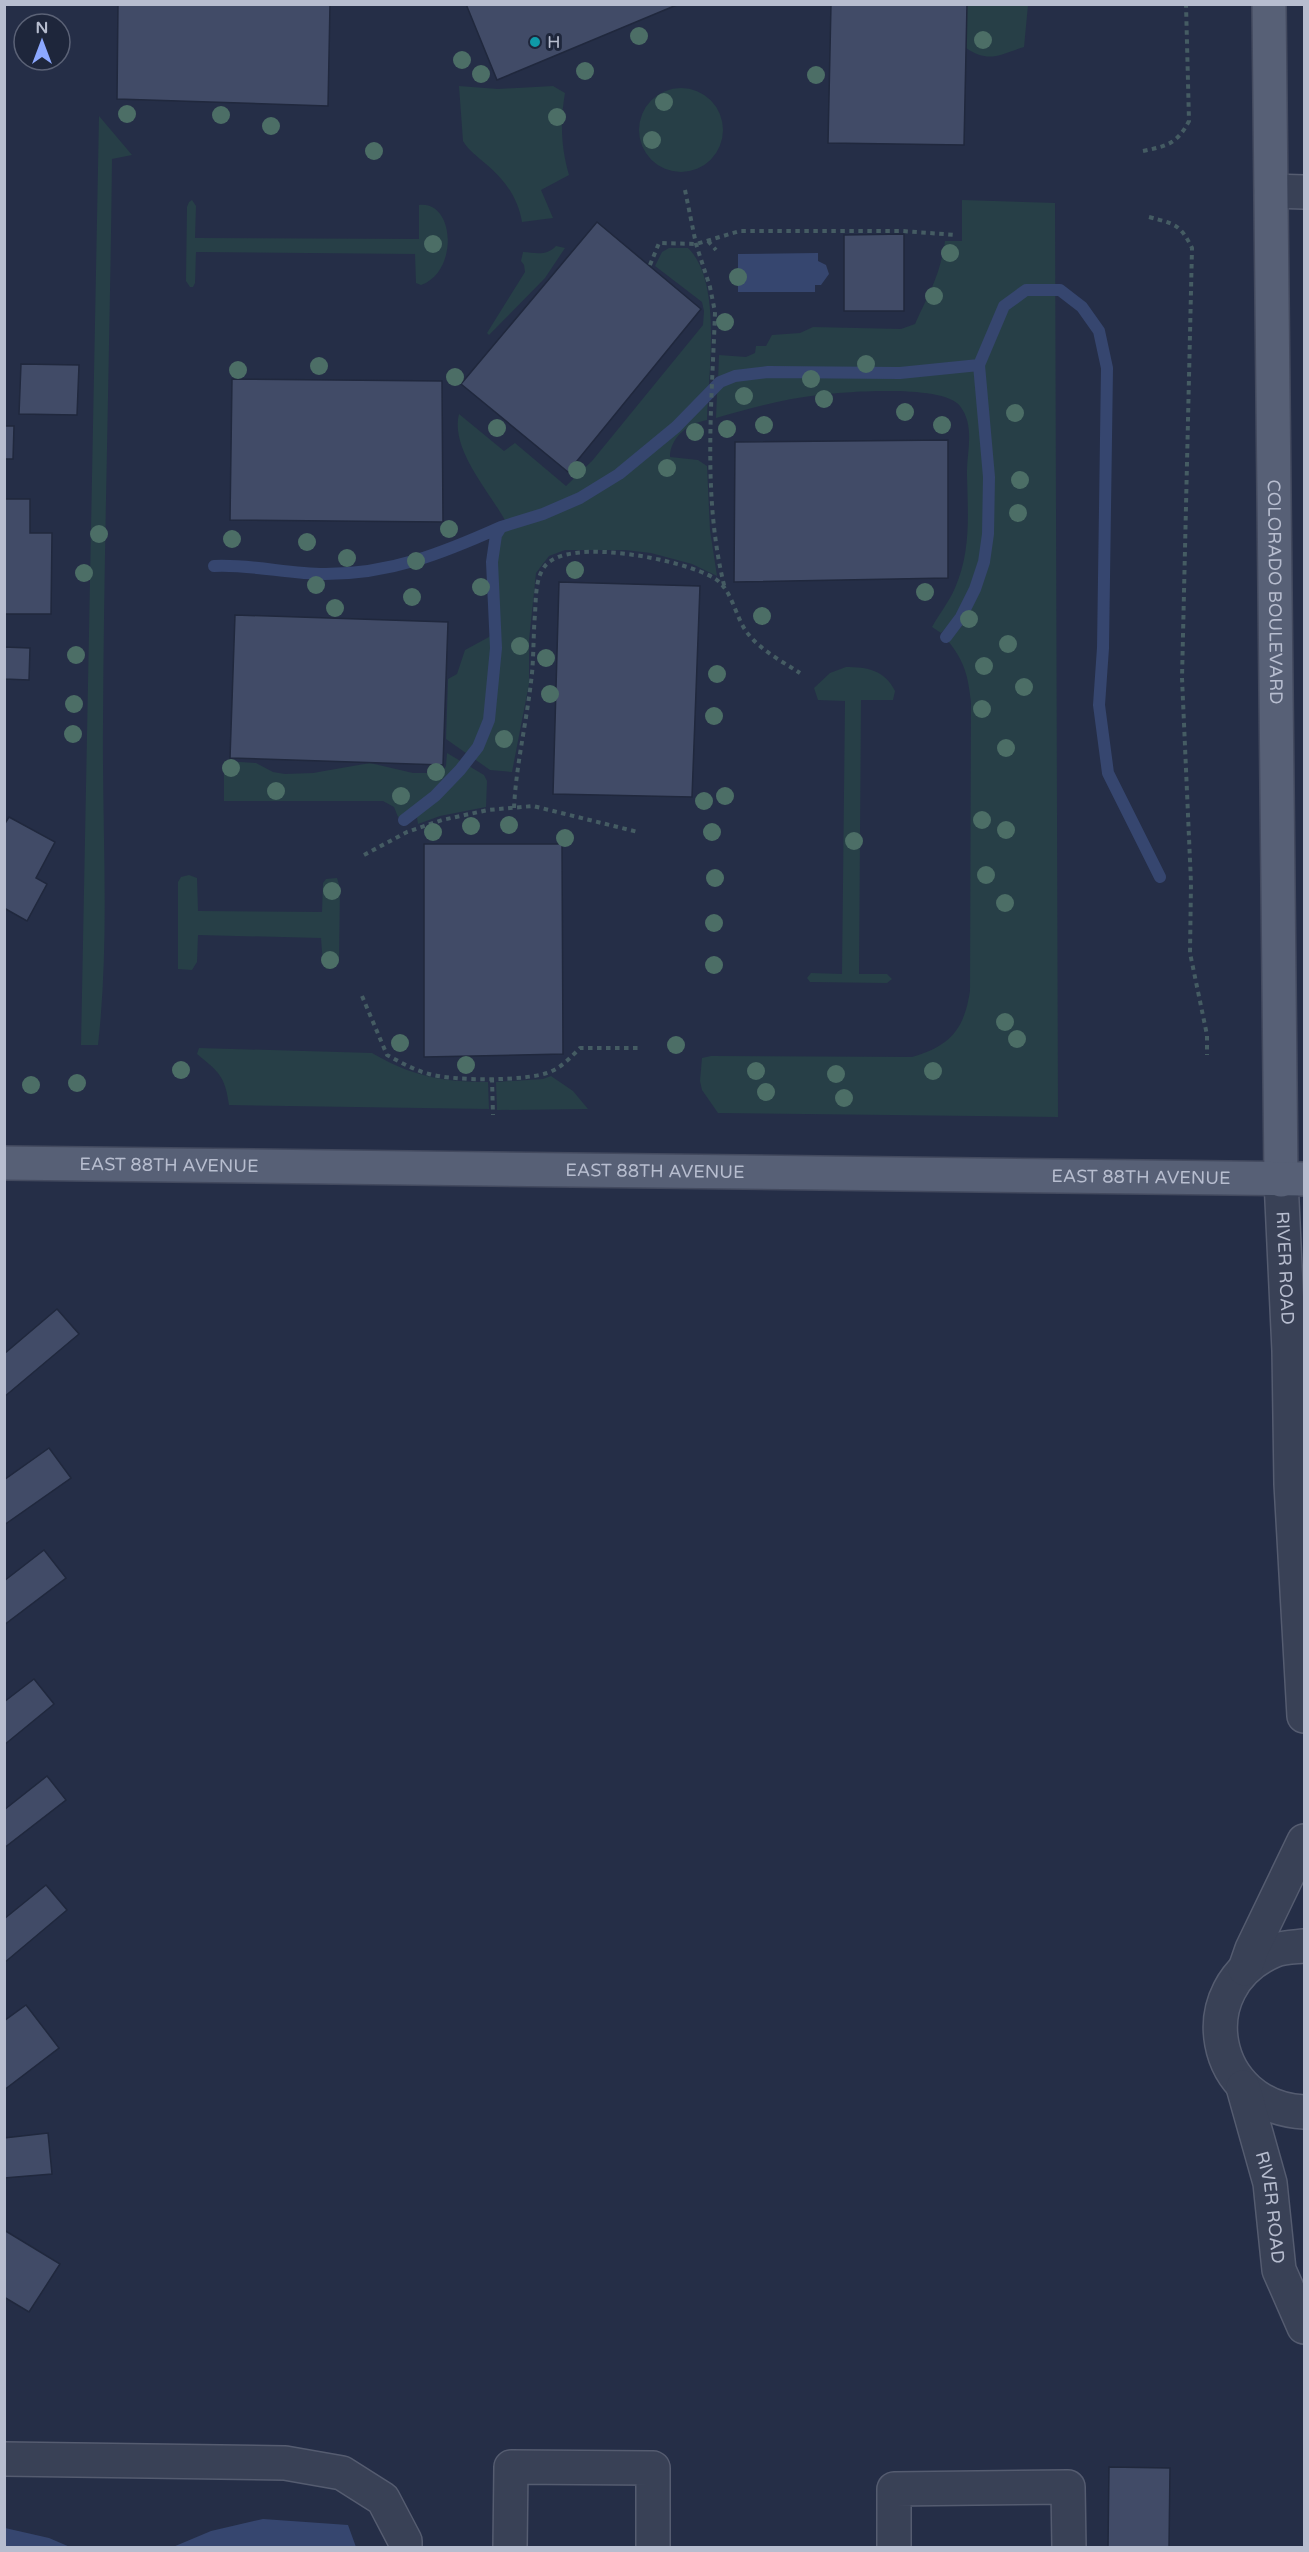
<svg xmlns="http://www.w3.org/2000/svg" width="1309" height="2552" viewBox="0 0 1309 2552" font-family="'Varela Round',sans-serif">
  <rect width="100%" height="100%" fill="#252e47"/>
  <path fill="#273f47" d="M967 5H1028L1024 47C1000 54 990 64 966 48Z
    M459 86 498 89 553 86 565 93C560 122 561 147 569 175L541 190 553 218 522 222C518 198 505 180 486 164 477 156 469 151 463 141Z
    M639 130a42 42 0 1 1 84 0a42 42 0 1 1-84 0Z
    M99 116 132 155 112 159C110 347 104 536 103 724 102 831 110 939 98 1045H81Z
    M192 200 196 206 195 238 419 239V205C455 200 459 272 421 285L416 283 415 254 196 252 195 283 193 287H190L186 281 187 207 189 202Z
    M962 200 1055 203 1058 1117 718 1113 702 1090 700 1081 702 1058 711 1056 912 1057C950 1046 964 1030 970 991L971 702C968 676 965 662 948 641 996 584 996 511 991 441 989 415 983 389 985 363L980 360C975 361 973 363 968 365 953 371 921 370 904 371 855 373 760 356 718 381L719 355 746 357 755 353 756 346H766L772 335 800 333 813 327 901 329 915 324C929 293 940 276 945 241H962Z
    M556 246 565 248 545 278 489 335 487 333 525 272 524 265 521 261 523 252C536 253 547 256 556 246Z
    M669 248H688C723 282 708 374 707 420 689 423 670 437 670 457L698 460 707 466 710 530 717 576 692 564 651 553 625 550H565L549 556 536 573 529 640V684L512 772 490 770 446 739 448 679 457 674 465 650 489 637 498 624 495 565 498 538 506 522C490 492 450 449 459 414L504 451 515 443 566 486 592 461 703 325 704 311 702 302 655 266 662 252Z
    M971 370 977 374C984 453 1006 573 941 633L932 627C939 614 949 602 955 588 971 552 968 515 967 476 966 453 976 427 960 406 943 384 845 392 818 395 784 399 750 408 716 418L717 394 720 386 737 377 748 376C822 373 897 380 971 370Z
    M846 667C867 667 885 670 895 691L893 700H861L859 974H887L892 979 887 983 810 982 807 978 811 973 842 974 845 701 818 700 814 688 830 673Z
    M447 753 484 775 487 781 486 807 440 816 418 824 417 818 408 814 398 817 394 807 383 801H224V761L256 763 273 772 285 774 313 773 370 763 413 773H442L446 766Z
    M189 875 197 878 198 911 322 912 323 883 326 879 337 878 340 888 339 962 332 969H326L323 965 321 938 198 935 197 962 192 970 178 969V882L181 877Z
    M199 1048 372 1053C411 1076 443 1082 488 1082L489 1109 229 1105C225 1076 219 1072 197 1054Z
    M551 1076 573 1091 588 1109 497 1110 496 1082 543 1079Z"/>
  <path fill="#36466f" d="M818 253V261L826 265 829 274 821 285H815V292H738V254Z
    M263 2519 348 2525 356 2547H173L211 2531Z
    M5 2528 49 2538 70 2547H5Z"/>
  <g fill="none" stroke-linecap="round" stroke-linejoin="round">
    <path stroke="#36466f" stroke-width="12" d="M214 566C251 564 288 574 325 574 391 574 443 553 501 527
      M946 637 961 617 975 589 984 562 988 534 989 477 979 365 1004 306 1026 290H1060L1082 307 1099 331 1107 368 1103 648 1099 705 1108 773 1160 877
      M404 820 435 796 460 770 478 747 489 720 496 648 492 562 496 535 501 527 543 514 580 498 619 474 676 427 720 382 735 376 768 372 900 373 979 365"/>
  </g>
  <path fill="#414b67" stroke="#20283d" stroke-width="1.5" d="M118 4H330L328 106 117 99Z
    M466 4H679L497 80Z
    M831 4H967L964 145 828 143Z
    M597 222 701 309 568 472 461 384Z
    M904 234V311H844V235Z
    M21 364 79 365 77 415 19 414Z
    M232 379 442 381 443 522 230 520Z
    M4 426H14L13 459H4Z
    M948 440V578L734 582 735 442Z
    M4 499H30V533H52L51 614H4Z
    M559 582 700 586 692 797 553 794Z
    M235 615 448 622 443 765 230 758Z
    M4 647 30 648 29 680 4 679Z
    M9 817 55 842 36 878 47 884 27 921 4 908V825Z
    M424 844H562L563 1054 424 1057Z
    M57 1309 79 1334 4 1397V1354Z
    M49 1448 71 1478 4 1525V1480Z
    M44 1550 66 1578 4 1625V1581Z
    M34 1679 54 1704 4 1745V1702Z
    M47 1776 66 1800 4 1848V1810Z
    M46 1885 67 1910 4 1963V1919Z
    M26 2005 59 2048 4 2090V2021Z
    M48 2133 52 2174 4 2178V2138Z
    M4 2230 60 2264 29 2312 4 2297Z
    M1109 2467 1170 2468 1169 2548H1108Z"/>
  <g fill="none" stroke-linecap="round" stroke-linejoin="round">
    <defs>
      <g id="minor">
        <path d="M1271 191 1304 192"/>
        <path id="s1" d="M1281 1180 1289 1351 1291 1484 1304 1716"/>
        <path d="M1304 1946C1295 1947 1282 1947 1273 1951 1189 1987 1210 2107 1304 2112"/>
        <path d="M1245 1969 1252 1949 1304 1841"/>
        <path id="s2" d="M1243 2087 1270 2183 1279 2270 1304 2327"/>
        <path d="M4 2459 285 2463 342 2473 383 2499 405 2541V2548"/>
        <path d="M510 2548 511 2467 653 2468V2548"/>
        <path d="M894 2548V2489L1068 2487 1069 2548"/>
      </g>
      <g id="major">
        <path id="s3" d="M1269 4 1281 1180"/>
        <path id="s4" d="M4 1163 1304 1179"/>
      </g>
    </defs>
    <use href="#minor" stroke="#555c70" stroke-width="36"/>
    <use href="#major" stroke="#434a5f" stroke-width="36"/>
    <path stroke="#455c63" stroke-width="4" stroke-dasharray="4.5 4.5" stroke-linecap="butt" d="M1143 151C1167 146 1177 144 1189 121L1186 4
      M685 190 696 244 710 287 715 312C712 404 702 498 725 589
      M1149 217C1175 224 1180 224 1192 248L1182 678 1191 883 1190 953 1207 1035V1055
      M708 241 716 250
      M650 265 659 243 696 244 740 231H902L956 235
      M514 808C516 766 526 725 531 682 534 660 533 637 535 614 536 600 535 578 545 566 569 536 684 560 714 578 733 589 735 619 749 635 762 651 783 662 800 673
      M364 855 407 832 442 820 488 810 533 806 638 832
      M362 996 387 1055C400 1062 414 1070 429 1074 453 1081 529 1082 552 1071 563 1066 571 1057 580 1048H638
      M492 1078 493 1115"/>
    <use href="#minor" stroke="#394156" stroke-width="33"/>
    <use href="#major" stroke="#576076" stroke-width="33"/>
  </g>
  <g fill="#4c6e66">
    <circle cx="639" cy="36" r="9"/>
    <circle cx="983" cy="40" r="9"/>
    <circle cx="462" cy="60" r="9"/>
    <circle cx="585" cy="71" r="9"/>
    <circle cx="481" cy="74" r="9"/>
    <circle cx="816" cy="75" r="9"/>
    <circle cx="664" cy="102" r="9"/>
    <circle cx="127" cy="114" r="9"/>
    <circle cx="221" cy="115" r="9"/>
    <circle cx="557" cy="117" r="9"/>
    <circle cx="271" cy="126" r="9"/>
    <circle cx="652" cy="140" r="9"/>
    <circle cx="374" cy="151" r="9"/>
    <circle cx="433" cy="244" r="9"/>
    <circle cx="950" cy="253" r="9"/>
    <circle cx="738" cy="277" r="9"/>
    <circle cx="934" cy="296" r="9"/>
    <circle cx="725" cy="322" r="9"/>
    <circle cx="866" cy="364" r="9"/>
    <circle cx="319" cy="366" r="9"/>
    <circle cx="238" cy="370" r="9"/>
    <circle cx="455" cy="377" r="9"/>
    <circle cx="811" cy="379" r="9"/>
    <circle cx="744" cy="396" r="9"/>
    <circle cx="824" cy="399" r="9"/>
    <circle cx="905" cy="412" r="9"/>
    <circle cx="1015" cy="413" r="9"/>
    <circle cx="764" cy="425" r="9"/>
    <circle cx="942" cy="425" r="9"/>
    <circle cx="497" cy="428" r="9"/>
    <circle cx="727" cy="429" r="9"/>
    <circle cx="695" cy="432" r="9"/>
    <circle cx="667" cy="468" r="9"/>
    <circle cx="577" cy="470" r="9"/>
    <circle cx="1020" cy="480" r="9"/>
    <circle cx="1018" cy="513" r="9"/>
    <circle cx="449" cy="529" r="9"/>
    <circle cx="99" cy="534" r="9"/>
    <circle cx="232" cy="539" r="9"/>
    <circle cx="307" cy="542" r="9"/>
    <circle cx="347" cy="558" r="9"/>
    <circle cx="416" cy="561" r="9"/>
    <circle cx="575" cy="570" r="9"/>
    <circle cx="84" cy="573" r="9"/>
    <circle cx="316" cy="585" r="9"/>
    <circle cx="481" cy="587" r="9"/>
    <circle cx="925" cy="592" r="9"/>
    <circle cx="412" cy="597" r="9"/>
    <circle cx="335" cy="608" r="9"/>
    <circle cx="762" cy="616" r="9"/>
    <circle cx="969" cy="619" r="9"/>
    <circle cx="1008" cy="644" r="9"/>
    <circle cx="520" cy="646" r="9"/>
    <circle cx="76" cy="655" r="9"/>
    <circle cx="546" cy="658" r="9"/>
    <circle cx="984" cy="666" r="9"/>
    <circle cx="717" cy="674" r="9"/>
    <circle cx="1024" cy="687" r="9"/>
    <circle cx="550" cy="694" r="9"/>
    <circle cx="74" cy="704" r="9"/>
    <circle cx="982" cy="709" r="9"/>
    <circle cx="714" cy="716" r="9"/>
    <circle cx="73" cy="734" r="9"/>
    <circle cx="504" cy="739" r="9"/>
    <circle cx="1006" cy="748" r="9"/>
    <circle cx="231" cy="768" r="9"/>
    <circle cx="436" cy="772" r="9"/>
    <circle cx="276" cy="791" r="9"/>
    <circle cx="401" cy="796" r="9"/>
    <circle cx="725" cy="796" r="9"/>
    <circle cx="704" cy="801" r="9"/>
    <circle cx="982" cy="820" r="9"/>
    <circle cx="509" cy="825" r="9"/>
    <circle cx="471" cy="826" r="9"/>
    <circle cx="1006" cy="830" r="9"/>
    <circle cx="433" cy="832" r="9"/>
    <circle cx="712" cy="832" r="9"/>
    <circle cx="565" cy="838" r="9"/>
    <circle cx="854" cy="841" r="9"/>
    <circle cx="986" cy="875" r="9"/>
    <circle cx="715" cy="878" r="9"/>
    <circle cx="332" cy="891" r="9"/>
    <circle cx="1005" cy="903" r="9"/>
    <circle cx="714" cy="923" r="9"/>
    <circle cx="330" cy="960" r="9"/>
    <circle cx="714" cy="965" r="9"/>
    <circle cx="1005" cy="1022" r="9"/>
    <circle cx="1017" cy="1039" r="9"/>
    <circle cx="400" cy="1043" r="9"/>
    <circle cx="676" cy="1045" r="9"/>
    <circle cx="466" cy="1065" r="9"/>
    <circle cx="181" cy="1070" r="9"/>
    <circle cx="756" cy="1071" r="9"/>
    <circle cx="933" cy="1071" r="9"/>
    <circle cx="836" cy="1074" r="9"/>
    <circle cx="77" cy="1083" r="9"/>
    <circle cx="31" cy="1085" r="9"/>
    <circle cx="766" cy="1092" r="9"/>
    <circle cx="844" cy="1098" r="9"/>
  </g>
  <circle fill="#0f9aa8" stroke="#1e263b" stroke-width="2" cx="535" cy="42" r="6"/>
  <g text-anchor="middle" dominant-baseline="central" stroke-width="6" stroke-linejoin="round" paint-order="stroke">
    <g font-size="18" fill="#b7bdcf" stroke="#1e263b" text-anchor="start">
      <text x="547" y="42">H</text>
    </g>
    <g font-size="18" fill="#b7bdcf" stroke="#1e263b">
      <text stroke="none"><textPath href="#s3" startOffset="588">COLORADO BOULEVARD</textPath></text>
      <text stroke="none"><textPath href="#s4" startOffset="165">EAST 88TH AVENUE</textPath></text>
      <text stroke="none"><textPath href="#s4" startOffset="651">EAST 88TH AVENUE</textPath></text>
      <text stroke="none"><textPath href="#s4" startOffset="1137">EAST 88TH AVENUE</textPath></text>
      <text stroke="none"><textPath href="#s1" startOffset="88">RIVER ROAD</textPath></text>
      <text stroke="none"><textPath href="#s2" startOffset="124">RIVER ROAD</textPath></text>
    </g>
  </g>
  <rect width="1309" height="2552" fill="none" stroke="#b7bdcf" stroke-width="12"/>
  <g transform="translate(42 42)"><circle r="28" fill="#1e263b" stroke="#5b6276" stroke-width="1.5"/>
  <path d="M0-4.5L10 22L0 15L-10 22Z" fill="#8ca8ff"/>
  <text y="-9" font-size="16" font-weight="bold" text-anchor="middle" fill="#b7bdcf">N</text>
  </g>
</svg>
